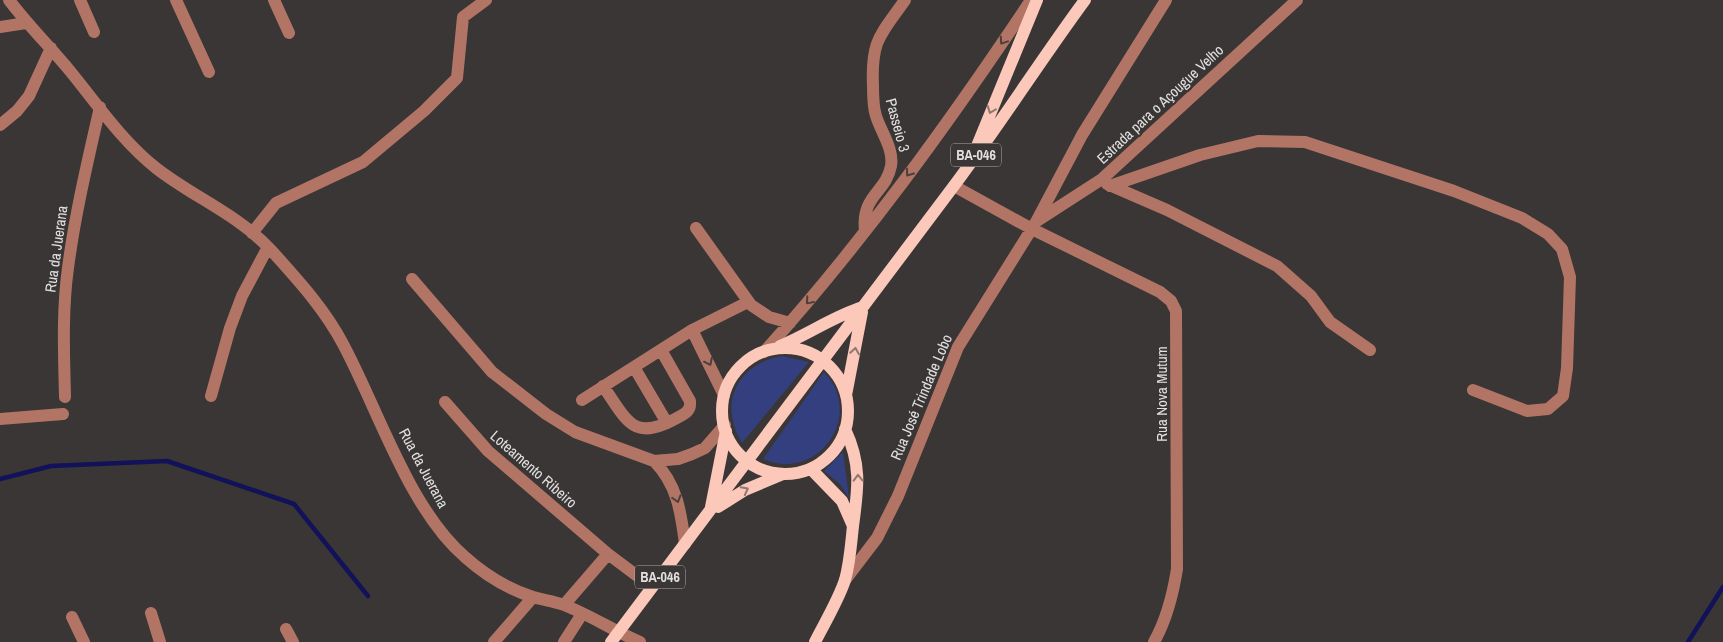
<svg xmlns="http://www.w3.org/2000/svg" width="1723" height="642" viewBox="0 0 1723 642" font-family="'Archivo Narrow',sans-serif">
  <rect width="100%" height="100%" fill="#393635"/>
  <path fill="#333f7f" d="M782 356 809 362 742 443C718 403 737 364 782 356Z
    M824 372C866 416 817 483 763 459Z
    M843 452 849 498 840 484 824 471Z"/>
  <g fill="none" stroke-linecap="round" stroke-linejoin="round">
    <path stroke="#111259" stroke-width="4.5" d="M0 479 51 466 167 461 294 504 368 596
      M1688 642 1723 587"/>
    <path stroke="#b27565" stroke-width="12" d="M9 0C28 25 50 47 70 71 97 104 122 141 156 168 193 197 237 214 270 249 297 279 324 308 343 344 378 409 409 509 465 557 485 575 508 589 533 597 543 600 554 601 564 605 590 615 614 631 640 642
      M80 0 94 32
      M176 0 209 72
      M274 0 289 33
      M0 27 26 23
      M0 125 17 111 29 96 51 48
      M1107 184 1167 210 1277 266 1311 296 1330 322 1370 350
      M954 186 1032 229 1160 292 1171 301 1176 311 1177 569C1173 594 1167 619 1154 642
      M1110 186 1200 155 1258 141 1305 142 1454 191 1522 218 1548 234 1562 249 1570 277 1567 368 1563 396 1548 409 1527 411 1473 390
      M1037 221 1102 179 1297 0
      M696 228 751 305 769 317 790 323
      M865 231C861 195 886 193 891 166 894 149 881 132 876 116 873 107 873 95 873 86 871 40 880 36 905 0
      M252 233 276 203 363 162 424 111 457 78 463 17 486 0
      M412 279 492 372 546 414 575 432 654 461 678 459 692 454 705 448 725 425
      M692 330 724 395
      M764 352C863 242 949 123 1031 0
      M634 367 667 423
      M603 386C628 422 633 442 677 418 686 413 691 411 690 401L661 350
      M211 396 230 328 242 296 268 247
      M65 397C64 354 62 311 68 268 75 214 88 160 100 107
      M582 400 692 330 748 302
      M445 402 488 451 608 554
      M0 419 63 414
      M654 461C677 484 681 512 685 544
      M845 580 877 538 898 496 958 347 1036 222 1082 135 1166 0
      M564 605 608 554 652 587
      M151 613 160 642
      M72 617 84 642
      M286 629 293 642
      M494 642 533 597
      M564 642 582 614"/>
    <path stroke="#fbc8ba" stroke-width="12" d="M977 146 1037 0
      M780 346C809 334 834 316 863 307
      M722 411a63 63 0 1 1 126 0a63 63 0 1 1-126 0Z
      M846 395 862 312
      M811 469 842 501 853 526
      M711 507 726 431
      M718 507 745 490 783 474
      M611 642C725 490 840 339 953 187 999 126 1040 61 1085 0
      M815 642C825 622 838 601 845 580 850 562 851 544 853 526 858 489 862 465 845 429"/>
  </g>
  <defs><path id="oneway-chevron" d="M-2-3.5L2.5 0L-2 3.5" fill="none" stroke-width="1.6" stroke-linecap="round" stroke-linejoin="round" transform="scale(1.25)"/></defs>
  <g stroke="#4b3f3c">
    <use href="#oneway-chevron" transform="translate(1003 41) rotate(124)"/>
    <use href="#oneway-chevron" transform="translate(909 173) rotate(126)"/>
    <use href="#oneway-chevron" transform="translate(809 301) rotate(131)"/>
    <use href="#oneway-chevron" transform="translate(709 362) rotate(64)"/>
    <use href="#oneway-chevron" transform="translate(677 499) rotate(74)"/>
  </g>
  <g stroke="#907871">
    <use href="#oneway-chevron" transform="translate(991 110) rotate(111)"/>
    <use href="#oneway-chevron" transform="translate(855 351) rotate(-81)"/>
    <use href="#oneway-chevron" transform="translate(858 478) rotate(-91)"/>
    <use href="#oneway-chevron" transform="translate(745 490) rotate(-28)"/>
  </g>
  <g text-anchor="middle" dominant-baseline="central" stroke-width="4.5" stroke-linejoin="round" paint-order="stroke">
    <g fill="#393635" stroke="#afadac" stroke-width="1">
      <rect x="951" y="143.5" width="50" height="23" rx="4"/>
      <rect x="635" y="565.5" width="50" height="23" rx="4"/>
    </g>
    <g font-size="14" font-weight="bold" fill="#e2e0df">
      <text x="976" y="155">BA-046</text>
      <text x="660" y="577">BA-046</text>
    </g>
    <g font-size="15" fill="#e2e0df" stroke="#393635">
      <text transform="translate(1160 104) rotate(-43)">Estrada para o Açougue Velho</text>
      <text transform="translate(898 125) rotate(75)">Passeio 3</text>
      <text transform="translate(56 249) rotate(-82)">Rua da Juerana</text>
      <text transform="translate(1161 394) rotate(-90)">Rua Nova Mutum</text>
      <text transform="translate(921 397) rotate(-67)">Rua José Trindade Lobo</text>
      <text transform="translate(424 468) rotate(62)">Rua da Juerana</text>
      <text transform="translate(534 469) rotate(41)">Loteamento Ribeiro</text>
    </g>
  </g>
</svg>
